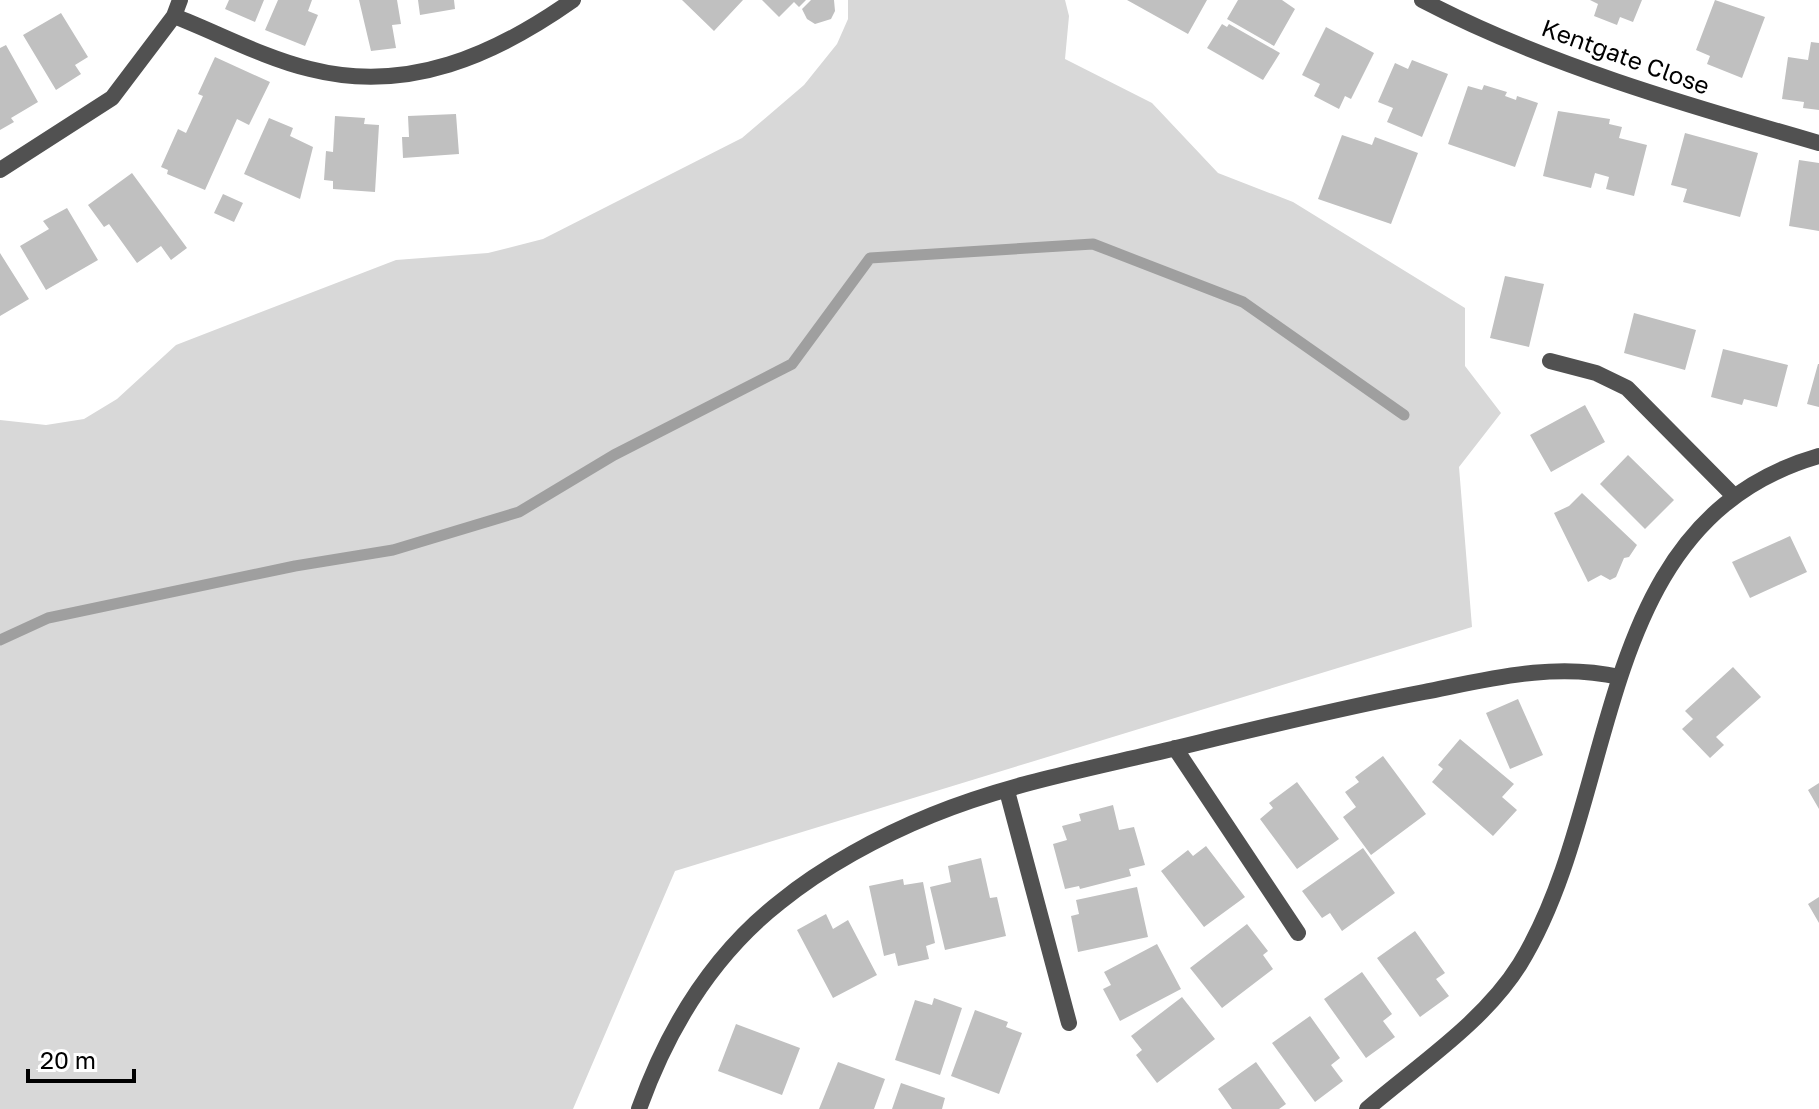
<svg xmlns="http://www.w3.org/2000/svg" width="1819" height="1109" viewBox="0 0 1819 1109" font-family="'Golos Text',sans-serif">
  <rect width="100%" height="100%" fill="#fff"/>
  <path fill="#d8d8d8" d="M848 0H1065L1069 16 1065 59 1152 103 1218 173 1293 202 1465 308V366L1501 413 1459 467 1472 627 675 871 573 1109H0V420L46 425 84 419 117 399 176 345 396 260 488 253 543 239 742 138 804 85 837 44 848 19Z"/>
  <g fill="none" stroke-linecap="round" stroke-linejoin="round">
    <path stroke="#9f9f9f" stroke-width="11" d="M0 640 48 618 295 566 393 550 519 512 614 455 792 364 870 258 1093 244 1243 302 1404 415"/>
  </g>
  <path fill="#c0c0c0" d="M229 0H264L255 22 225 9Z
    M278 0H312L308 11 318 15 305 46 265 30Z
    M359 0H397L401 24 392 25 396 48 371 51Z
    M418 0H454L455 9 420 15Z
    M682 0H743L714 31Z
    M762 0H806L799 7 794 2 779 17Z
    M811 0H834L835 11 831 19 815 24 807 19 802 9Z
    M1127 0H1207L1188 34Z
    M1238 0H1282L1295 9 1274 46 1227 19Z
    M1590 0H1642L1633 22 1620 17 1617 25 1594 16 1598 4Z
    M1715 0 1765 17 1742 78 1707 64 1710 56 1696 50Z
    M61 13 88 57 75 65 81 74 56 90 23 35Z
    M1222 24 1227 27 1229 24 1280 53 1263 80 1207 48Z
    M1326 27 1374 53 1351 99 1345 96 1339 109 1314 96 1320 84 1302 75Z
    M1811 42 1819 43V110L1803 108 1804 102 1782 99 1788 57 1808 60Z
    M6 45 38 102 11 118 14 122 0 130V48Z
    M215 57 270 82 249 125 237 119 205 190 167 174 168 170 161 167 178 129 186 133 203 96 198 94Z
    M1412 60 1448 74 1422 137 1387 122 1393 108 1378 102 1395 63 1408 69Z
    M1484 85 1507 92 1505 96 1516 100 1517 96 1538 103 1515 167 1448 144 1468 86 1482 90Z
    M1558 111 1610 119 1609 124 1622 127 1619 138 1647 145 1634 196 1606 189 1609 177 1595 173 1591 188 1543 176Z
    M456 114 459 154 403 158 402 137H409L408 116Z
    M335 116 365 118 364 124 379 125 375 192 333 189V181L324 180 326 151 333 152Z
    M269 118 293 128 290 136 313 147 300 199 244 174Z
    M1685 133 1758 153 1740 217 1683 202 1687 189 1671 185Z
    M1342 135 1372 145 1375 137 1418 153 1391 224 1318 199Z
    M1799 160 1819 163V231L1789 226Z
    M132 173 187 248 171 260 161 246 137 263 109 224 104 227 88 205Z
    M223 194 243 203 234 222 214 213Z
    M67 208 98 260 46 290 20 246 49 229 43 221Z
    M0 253 29 299 0 316Z
    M1505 276 1544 284 1529 347 1490 338Z
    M1634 313 1696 330 1685 370 1624 353Z
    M1723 349 1788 365 1777 407 1744 399 1742 405 1711 397Z
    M1818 364H1819V407L1807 404Z
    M1585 405 1605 442 1551 472 1530 435Z
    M1628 455 1674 500 1645 529 1600 484Z
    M1582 493 1637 545 1629 557 1624 558 1616 577 1610 580 1601 575 1588 582 1554 513 1569 506Z
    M1790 536 1807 572 1750 598 1732 562Z
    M1733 667 1761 697 1716 737 1724 745 1710 758 1682 729 1693 719 1685 711Z
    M1518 699 1543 755 1510 769 1486 713Z
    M1460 739 1514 784 1502 797 1517 810 1493 836 1432 782 1443 769 1438 765Z
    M1383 756 1426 814 1371 855 1343 817 1356 807 1345 792 1359 782 1355 777Z
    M1297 782 1339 839 1297 869 1260 819 1273 808 1269 803Z
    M1819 783V809L1808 790Z
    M1113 805 1119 830 1134 827 1145 865 1129 869 1131 876 1080 889 1079 886 1065 889 1053 844 1067 840 1062 826 1081 821 1079 814Z
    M1206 846 1245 897 1204 927 1161 871 1188 850 1193 856Z
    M1363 848 1395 893 1342 931 1330 913 1322 918 1302 891Z
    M981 858 990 898 997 897 1006 936 945 950 930 887 951 882 948 866Z
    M903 879 904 885 923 882 935 943 926 946 929 959 898 966 895 953 884 956 869 886Z
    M1137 887 1148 937 1078 952 1071 916 1079 914 1076 900Z
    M1819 897V923L1808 904Z
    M826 914 833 929 848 920 877 975 833 998 797 930Z
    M1247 924 1268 951 1263 955 1273 969 1222 1008 1190 968Z
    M1415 931 1445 973 1436 979 1449 996 1420 1017 1377 958Z
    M1157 944 1181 989 1120 1021 1103 989 1111 985 1104 972Z
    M1362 972 1392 1014 1383 1021 1395 1037 1366 1058 1324 999Z
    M1182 997 1215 1039 1157 1083 1136 1055 1142 1050 1131 1036Z
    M934 998 962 1008 940 1075 895 1060 915 1000 932 1005Z
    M975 1010 1008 1022 1006 1027 1022 1033 999 1094 951 1076Z
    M1310 1016 1340 1058 1331 1065 1343 1081 1315 1102 1272 1043Z
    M736 1024 800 1048 782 1095 718 1071Z
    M838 1062 885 1079 874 1109H819Z
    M1256 1062 1286 1104 1279 1109H1232L1218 1089Z
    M901 1083 945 1098 942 1109H892Z"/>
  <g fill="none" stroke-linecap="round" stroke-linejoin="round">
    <path stroke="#515151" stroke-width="16" d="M1422 0C1544 64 1686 105 1819 143
      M174 16C218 33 264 58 310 69 408 94 495 55 573 0
      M0 170 112 98 174 16 180 0
      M1550 361 1596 373 1627 388 1733 495
      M1175 748 1298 933
      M1007 791 1069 1023
      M639 1109C668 1028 711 956 780 902 823 867 880 836 932 815 1010 783 1094 768 1176 748 1259 728 1340 708 1424 692 1490 679 1553 662 1620 677
      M1367 1109C1418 1065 1484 1022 1520 964 1623 796 1589 522 1819 456"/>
  </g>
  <g text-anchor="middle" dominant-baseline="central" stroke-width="6" stroke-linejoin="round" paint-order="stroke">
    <g font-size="24" fill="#000" stroke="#fff">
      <text transform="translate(1626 56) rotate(20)">Kentgate Close</text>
    </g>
  </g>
  <path d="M28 1069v12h106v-12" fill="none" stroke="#000000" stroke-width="4"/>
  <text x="40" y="1069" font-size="24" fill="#000000" stroke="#ffffff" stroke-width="6" paint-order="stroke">20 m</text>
</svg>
